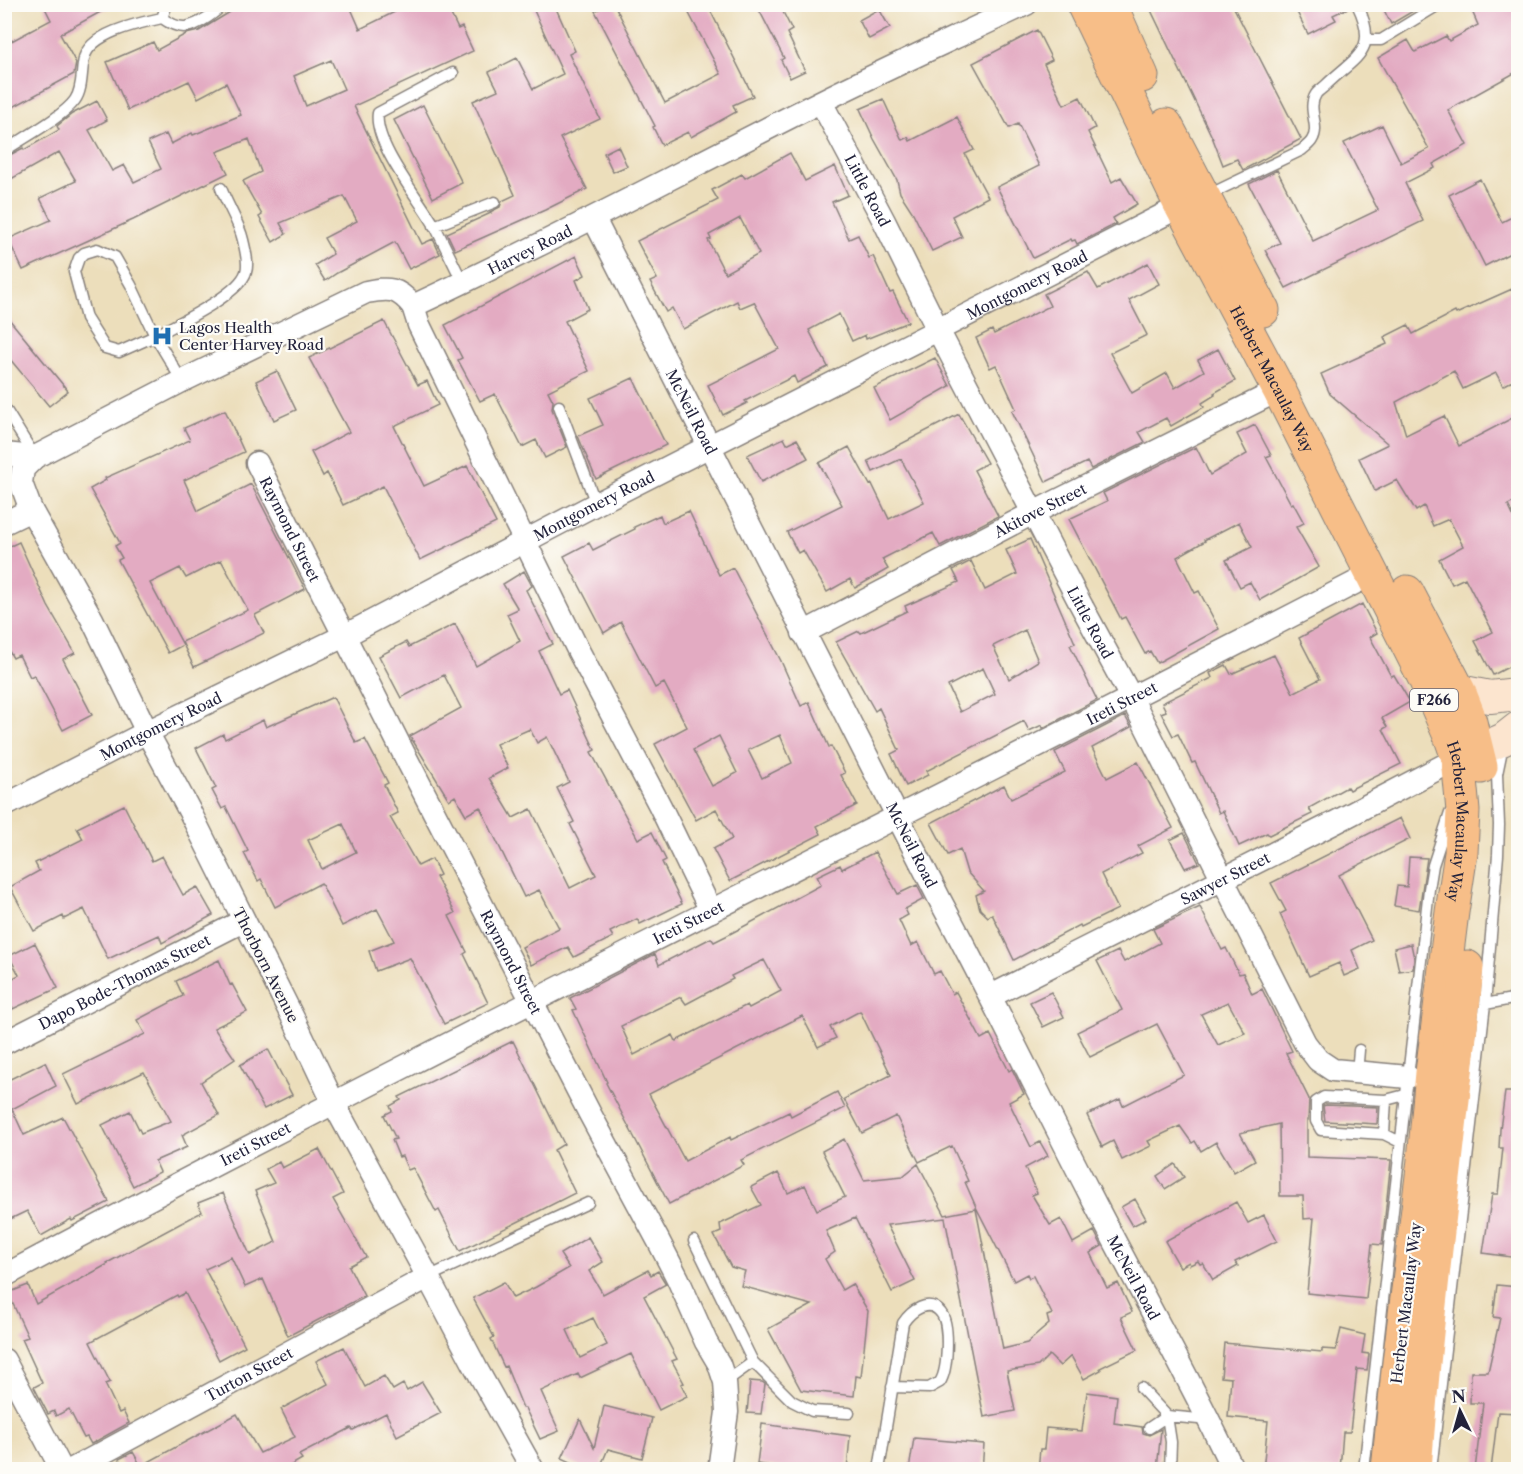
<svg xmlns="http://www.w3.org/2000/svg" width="1523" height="1474" viewBox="0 0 1523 1474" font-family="'Libre Caslon Text',serif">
  <rect width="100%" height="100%" fill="#fdfcf7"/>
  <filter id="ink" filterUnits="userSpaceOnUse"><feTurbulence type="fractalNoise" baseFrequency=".0167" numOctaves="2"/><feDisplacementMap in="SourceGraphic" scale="12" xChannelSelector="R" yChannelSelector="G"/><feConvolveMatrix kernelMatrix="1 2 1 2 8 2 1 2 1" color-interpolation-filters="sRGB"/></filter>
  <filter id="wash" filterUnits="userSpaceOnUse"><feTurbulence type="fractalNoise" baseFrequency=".008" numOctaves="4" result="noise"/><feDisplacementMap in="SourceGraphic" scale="24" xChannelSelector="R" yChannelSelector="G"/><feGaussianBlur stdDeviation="1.35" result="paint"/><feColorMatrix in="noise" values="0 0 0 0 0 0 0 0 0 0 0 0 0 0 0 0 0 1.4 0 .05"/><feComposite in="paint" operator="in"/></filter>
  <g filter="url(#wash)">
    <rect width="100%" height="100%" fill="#ecdebb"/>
    <g id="blocks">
      <path fill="#e3abc2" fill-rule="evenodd" d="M43 4H115L60 34 76 63 74 74 4 112V45L51 20Z
        M230 4H349L360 29 411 4H446L458 29 462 27 473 51 354 106 422 244 433 239 440 254 409 269 395 242 337 273 325 281 315 265 333 254 324 238 357 221 344 196 280 223 286 234 273 242 259 217 262 215 243 181 261 172 249 139 217 152 228 173 133 220 23 270 8 239 51 220 40 198 76 181 59 152 4 183V158L23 148 24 150 59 130 57 126 72 114 97 101 107 120 89 130 112 171 124 165 134 182 161 169 148 142 166 134 171 144 192 133 193 135 241 115 226 83 198 98 189 81 128 110 107 62 153 42 157 50 186 34 199 31 230 12 228 10ZM331 60 344 89 306 106 294 76Z
        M531 4H554L575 51 569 54 600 119 560 138 587 189 545 210 455 250 447 233 491 213 490 212 500 207 502 201 515 195 473 101 498 90 489 72 517 58 533 89 563 74Z
        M608 4H614L665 103 721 74 684 4H707L753 96 733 105 736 112 691 137 688 132 662 145 653 127 655 126 595 11Z
        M756 4H779L792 30 787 33 805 71 790 78 781 60 784 58Z
        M1148 4H1232L1301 139 1243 170 1237 159 1223 165 1213 139Z
        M1293 4H1350V7L1333 15 1336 20 1308 34Z
        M1381 4H1425L1391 24Z
        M1469 4H1518V71L1448 110 1467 145 1433 164 1435 168 1405 183 1423 221 1286 288 1265 250 1280 243 1249 184 1277 170 1313 241 1378 210 1344 143 1382 125 1401 163 1429 149 1378 58 1408 40 1415 52 1446 36 1449 41 1478 25Z
        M879 9 890 28 869 39 859 20Z
        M1037 30 1052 60 1044 64 1064 105 1080 97 1095 128 1088 132 1112 182 1121 177 1137 204 1113 218 1116 224 1077 244 1075 240 1072 241 1071 239 1033 258 997 187 1039 166 1018 124 1009 128 973 63Z
        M883 99 902 140 908 137 910 141 957 117 974 150 965 154 988 197 952 216 962 237 932 251 913 213 900 193 897 180 874 139 860 109Z
        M423 105 462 183 433 198 394 120Z
        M618 146 627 166 613 172 604 153Z
        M790 153 805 181 835 166 848 195 832 202 849 239 858 235 869 258 873 256 890 293 893 292 908 322 866 339 865 335 852 341 839 314 809 330 828 367 797 383 794 376 745 401 747 403 723 415 708 385 779 349 754 302 740 308 737 301 683 329 672 308 666 312 650 282 657 279 637 241 718 200 712 190 742 174 745 178ZM740 218 759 254 725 273 708 240 711 239 709 235Z
        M1480 179 1502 222 1518 214V249L1485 266 1449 195Z
        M576 256 585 275 576 280 588 309 565 321 589 371 548 391 553 401 552 409 567 447 545 458 536 440 522 447 495 394 480 401 458 360 462 358 445 325Z
        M1148 263 1159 284 1129 300 1147 335 1110 353 1132 393 1167 373 1175 388 1204 371 1198 360 1218 349 1235 381 1214 393 1215 395 1202 403 1204 407 1171 426 1166 418 1139 432 1145 442 1091 469 1087 462 1046 482 1012 411 1016 409 996 365 990 368 976 338 992 330 994 334 1050 306 1044 294 1088 272 1098 289Z
        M1512 289 1518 303V378L1503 386 1496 373 1463 389 1454 371 1396 402 1406 435 1444 416 1459 446 1518 415V500L1508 505 1518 526V662L1493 675 1475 641 1493 632 1465 578 1452 584 1439 559 1463 546 1449 519 1433 526 1424 506 1416 511 1397 480 1375 491 1359 458 1388 444 1330 394 1321 374 1387 344 1384 337 1408 325 1413 334 1455 312 1456 314Z
        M4 313 68 391 49 406 4 352Z
        M384 321 418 385 427 381 438 405 394 426 424 486 467 466 496 523 420 560 383 486 343 505 327 473 323 476 311 452 349 432 309 358Z
        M935 358 950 386 890 420 874 388Z
        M277 371 296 410 274 420 256 381Z
        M633 378 666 445 596 479 578 436 603 425 590 398Z
        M225 410 244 452 184 480 198 511 251 484 305 589 255 615 264 633 194 667 182 642 248 610 221 560 186 578 180 568 150 583 183 645 168 653 118 560 122 558 115 546 120 543 90 489 106 480 105 478 190 440 184 428Z
        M959 414 987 463 974 470 998 516 940 546 933 533 882 559 888 569 855 588 850 579 827 592 803 550 798 553 787 532 842 505 819 463 849 447 870 485 872 484 889 519 924 502 901 459 873 472 868 461Z
        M1255 425 1271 455 1266 457 1291 504 1293 503 1304 523 1296 527 1319 567 1260 600 1250 582 1240 587 1226 560 1252 547 1239 522 1204 540 1205 541 1177 557 1195 593 1199 591 1219 629 1157 663 1150 651 1145 654 1125 617 1121 619 1069 519 1107 501 1103 493 1196 447 1210 475 1247 454 1237 434Z
        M784 438 787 444 797 439 808 458 761 482 747 455Z
        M689 511 719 575 733 568 781 661 801 706 809 702 829 747 831 746 845 773 841 775 857 805 817 826 821 834 730 881 713 849 732 839 716 809 696 820 655 744 687 727 664 683 655 688 621 622 604 633 564 556 589 543 593 550 635 529 634 527 660 515 663 523ZM780 735 792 763 762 778 748 750ZM719 736 737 773 712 786 693 750Z
        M1030 539 1075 643 1070 645 1097 700 1043 728 1042 725 1029 731 1024 721 926 771 928 775 906 786 891 754 899 750 879 708 875 711 836 642 859 631 861 633 907 611 905 606 959 582 953 570 971 561 985 590 1017 574 1006 550ZM1025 630 1038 661 1009 679 993 646ZM983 668 995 694 960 712 948 686Z
        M19 542 48 606 75 653 63 659 92 715 63 730 34 675 30 677 19 655 13 658 4 643 11 637 4 623V549Z
        M524 571 532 586 526 590 553 644 539 651 559 694 567 690 595 750 591 752 638 839 652 832 666 860 662 862 682 904 640 924 637 919 610 932 613 937 574 957 568 947 531 965 522 947 559 928 539 890 524 897 480 807 466 815 455 796 449 800 410 736 461 708 444 675 401 698 379 656 406 642 409 647 455 624 476 666 520 641 507 614 518 609 503 584ZM530 729 537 743 547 737 569 782 557 788 574 822 570 824 596 875 570 888 531 809 513 818 489 778 508 768 496 744Z
        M1362 604 1377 633 1370 637 1391 676 1394 675 1410 702 1382 718 1387 727 1383 729 1401 764 1349 790 1347 787 1309 808 1312 814 1269 835 1267 833 1239 846 1223 811 1219 813 1195 762 1192 763 1178 734 1173 736 1161 713 1166 711 1162 703 1212 678 1210 673 1226 665 1231 674 1274 655 1293 693 1320 679 1299 638Z
        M333 697 356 743 365 739 388 783 384 785 398 813 390 817 418 866 432 859 440 875 436 877 455 913 449 916 467 952 464 954 488 1003 444 1024 410 958 376 971 369 951 394 941 377 909 342 926 321 883 275 907 261 879 258 881 244 853 248 851 226 807 222 809 212 790 216 788 196 748 223 734 225 739 263 720 266 727ZM343 824 356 852 322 869 308 840Z
        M1125 716 1131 727 1092 748 1107 778 1138 762 1173 828 1138 846 1142 853 1101 874 1118 909 1081 927 1080 925 1014 960 992 914 988 917 980 909 976 895 984 891 967 872 960 849 948 855 931 823 1004 785 1011 799 1065 772 1055 752Z
        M124 805 152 861 162 856 183 895 197 887 213 915 162 943 159 935 108 959 84 909 64 919 63 916 34 931 10 887 39 871 35 863 83 839 77 828Z
        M1400 818 1410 839 1339 875 1372 940 1352 950 1360 969 1344 976 1339 963 1309 976 1280 914 1286 911 1271 883Z
        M1184 833 1199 863 1185 868 1170 840Z
        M875 852 898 894 917 885 924 899 905 909 908 915 899 920 911 946 918 942 934 974 940 971 952 994 956 992 981 1039 990 1034 1009 1071 1012 1069 1024 1094 1009 1102 1031 1147 1040 1142 1048 1156 1025 1168 1037 1193 1032 1195 1050 1225 1061 1219 1073 1243 1094 1231 1102 1246 1090 1253 1107 1288 1118 1283 1132 1312 1121 1317 1137 1350 1100 1368 1101 1370 1084 1379 1071 1356 1060 1366 1049 1355 1038 1366 1007 1371 1015 1411 984 1417 945 1218 887 1225 915 1281 892 1292 855 1218 826 1231 835 1252 825 1259 842 1290 852 1284 868 1311 861 1377 856 1376 854 1396 801 1390 768 1329 812 1305 741 1286 745 1271 731 1267 714 1235 721 1232 720 1224 761 1205 751 1187 778 1173 788 1193 805 1185 817 1210 845 1197 822 1151 844 1139 864 1180 903 1176 918 1164 945 1215 976 1209 1003 1349 1027 1343 1049 1324 1047 1316 1052 1314 1033 1276 1029 1278 1027 1274 1014 1281 976 1207 965 1182 968 1181 952 1146 919 1162 896 1116 862 1133 844 1099 891 1075 860 1011 830 1027 836 1038 818 1047 802 1016 649 1094 685 1161 730 1137 731 1140 789 1112 791 1116 837 1092 845 1108 741 1160 744 1165 669 1204 606 1083 607 1082 573 1010 576 1009 570 998 655 954 659 965 711 938 714 942 726 936 821 885 817 876 840 865 842 869ZM764 960 781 991 749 1008 747 1005 676 1041 673 1035 634 1055 621 1026 681 997 686 1004 733 979 731 976Z
        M1409 857 1427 858 1419 910 1394 906 1397 886 1407 887Z
        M1200 907 1222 950 1226 948 1239 974 1243 973 1252 994 1262 989 1292 1051 1286 1053 1309 1099 1308 1120H1307V1157L1391 1160 1382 1245 1372 1244 1366 1299 1307 1293 1314 1218 1304 1219 1303 1196H1280L1279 1124 1240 1133 1255 1160 1234 1172 1216 1142 1201 1151 1195 1141 1192 1143 1180 1126 1148 1141 1151 1146 1122 1160 1113 1141 1102 1147 1087 1115 1120 1099 1123 1106 1184 1075 1157 1024 1090 1057 1077 1032 1122 1010 1097 961 1118 951 1124 962 1160 943 1153 929ZM1228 1002 1245 1033 1218 1045 1201 1014Z
        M35 943 58 988 4 1013V983L19 975 9 956Z
        M1411 944 1414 958 1413 969 1399 971 1394 948Z
        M219 960 230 985 232 984 247 1012 214 1028 235 1059 201 1082 219 1115 182 1135 187 1147 155 1161 160 1172 133 1186 102 1125 130 1111 141 1133 171 1121 144 1072 78 1104 63 1074 145 1034 137 1020 183 996 176 981Z
        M1051 992 1064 1017 1043 1027 1030 1002Z
        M513 1041 564 1144 554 1150 575 1193 460 1251 439 1210 436 1212 413 1168 408 1170 402 1156 399 1157 392 1140 396 1139 384 1115 392 1111 390 1106 401 1100 399 1097Z
        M268 1049 292 1095 264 1109 240 1065Z
        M45 1062 56 1086 12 1109 24 1135 63 1117 109 1202 72 1221 71 1219 41 1236 27 1211 4 1222V1082Z
        M1505 1092H1518V1258L1483 1253 1492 1194H1498L1503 1148H1499L1500 1129Z
        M1326 1105 1378 1107 1377 1124 1325 1121 1323 1106Z
        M319 1149 343 1194 333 1199 366 1257 349 1266 364 1296 288 1336 263 1279 245 1287 231 1257 205 1269 245 1346 219 1360 185 1293 178 1297 177 1295 90 1342 110 1382 105 1384 119 1413 123 1411 129 1423 91 1444 87 1437 84 1438 69 1409 56 1416 54 1411 48 1414 34 1387 42 1383 22 1339 28 1337 8 1293 28 1285 36 1304 108 1264 107 1263 202 1212 198 1203 223 1193 250 1255 276 1242 255 1191 274 1183 266 1169 279 1162 282 1168Z
        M1175 1164 1184 1177 1165 1189 1157 1176Z
        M1135 1199 1146 1219 1132 1226 1121 1207Z
        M1236 1202 1248 1223 1264 1215 1277 1241 1235 1262 1238 1266 1213 1280 1203 1263 1200 1264 1198 1261 1190 1265 1189 1262 1180 1267 1165 1241Z
        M588 1237 603 1262 589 1271 603 1294 648 1270 651 1275 658 1271 666 1284 644 1296 677 1359 672 1361 684 1383 681 1384 687 1396 659 1410 631 1354 580 1378 578 1374 541 1391 559 1431 540 1439 525 1408H523L506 1366 504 1367 491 1339 494 1337 473 1298 504 1282 513 1298 536 1287 569 1268 560 1254ZM593 1318 607 1345 580 1358 567 1330Z
        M1497 1285 1518 1287V1413L1498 1412 1491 1470H1475L1483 1403H1470L1471 1372H1488L1500 1318 1493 1317Z
        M1341 1329 1365 1335 1362 1353 1369 1354 1367 1370 1357 1369 1350 1432H1343L1340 1470H1263L1268 1421 1228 1417 1231 1378 1221 1377 1224 1343 1322 1352V1349L1336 1350Z
        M344 1347 365 1387 384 1376 393 1390 403 1384 407 1391 422 1382 441 1413 397 1436 386 1413 353 1430 351 1428 299 1455 302 1459 283 1470H125L119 1459 133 1452 141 1466 237 1414 260 1453 295 1437 281 1409 328 1384 316 1361Z
        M750 1381 762 1382 765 1384 761 1414 747 1413Z
        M1087 1392 1117 1396 1114 1423 1142 1427 1143 1433 1149 1435 1161 1429 1157 1470 1067 1468V1470H1038L1040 1449H1044L1046 1428 1082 1431Z
        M604 1406 652 1418 642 1458 608 1449 602 1463 606 1470H588L562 1458 580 1419 594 1448Z
        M762 1424 850 1436 847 1470H796L757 1464Z
        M914 1438 984 1444 982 1470H909Z"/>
    </g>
  </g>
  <g filter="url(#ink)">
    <use href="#blocks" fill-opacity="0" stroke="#87807b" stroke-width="1.5"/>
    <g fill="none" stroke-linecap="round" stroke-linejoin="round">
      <defs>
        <path id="lane" d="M162 18 167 4
          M1366 40H1381L1440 4
          M453 73 378 113C373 144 421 201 436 228 445 246 454 265 463 283
          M4 151C23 138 63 117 75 100 83 89 81 71 84 59 89 33 139 23 162 18 180 31 190 29 208 17 213 13 219 10 223 4
          M1208 195 1302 150C1305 147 1310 144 1312 140 1321 126 1306 109 1316 94 1318 91 1323 88 1326 85 1356 56 1380 51 1357 4
          M434 226 495 202
          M182 381 155 336 119 352 105 348 86 318 74 272 79 258 84 253 97 249 115 257 131 285 155 336C176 324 239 295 246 272 249 263 245 249 243 240 239 222 227 205 221 188
          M559 406 596 504
          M4 407 35 457
          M1485 1004 1518 998
          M1357 1073 1359 1050
          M1384 1134 1321 1130 1316 1121V1102L1324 1097 1386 1100
          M1400 1142 1384 1134 1386 1100 1405 1095
          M694 1241 753 1362 792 1401 812 1411 849 1413
          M428 1277 588 1203
          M725 1382 753 1362
          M1141 1388 1167 1416 1171 1442 1170 1470
          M1149 1428 1167 1416 1209 1420
          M879 1470 903 1323C911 1311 929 1297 941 1313 950 1324 948 1370 940 1382L929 1388 892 1387
          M1364 1470 1429 889 1433 865 1450 813
          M1431 1470 1485 1004 1498 855 1499 825 1497 774 1503 745"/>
        <g id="street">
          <path id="s1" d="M821 102 884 221 938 330 1080 603 1132 699 1305 1043 1318 1060 1333 1070 1408 1077"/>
          <path id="s2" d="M594 219 941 902C993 999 1040 1097 1090 1194 1137 1286 1189 1376 1233 1470"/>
          <path d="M413 306 419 325 579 652 660 806 711 911"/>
          <path d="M4 454 35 457"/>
          <path id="s3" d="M257 463 404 754 590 1114 658 1240 678 1279 706 1342 719 1364 725 1382 727 1412 719 1470"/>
          <path d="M4 523 31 510"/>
          <path id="s4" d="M803 633 1033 513 1279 390"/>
          <path id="s5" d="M4 806 147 732 344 636 596 504 1181 206"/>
          <path id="s6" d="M991 996 1336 822 1458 758"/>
          <path id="s7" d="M4 1043 243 921"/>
          <path id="s8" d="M4 1276C456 1034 918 810 1372 574"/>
          <path d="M4 1360 62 1470"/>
          <path id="s9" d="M71 1470 428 1277"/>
          <path id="s10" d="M533 1470 476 1368 428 1277 334 1104 295 1022 189 810 147 732 92 619 31 510 21 483 23 469 35 457 182 381 366 292C389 288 397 287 413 306 551 242 684 170 820 102 888 68 957 37 1026 4"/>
        </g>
        <path id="secondary" d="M1459 691 1490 697 1518 694
          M1477 751 1504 739 1518 728"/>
        <g id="highway">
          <path id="s11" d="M1083 4 1181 206 1279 390 1425 679 1451 738 1458 758 1463 811 1461 853 1452 912 1432 1073 1424 1160 1398 1371 1388 1470"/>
          <path d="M1110 4 1142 76"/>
          <path d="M1166 125 1263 310"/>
          <path d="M1407 592 1459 691 1468 714 1481 767"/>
          <path d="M1415 1470C1427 1301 1451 1135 1467 967"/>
        </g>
      </defs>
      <use href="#lane" stroke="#87807b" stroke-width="13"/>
      <use href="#street" stroke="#87807b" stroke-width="25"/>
      <use href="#secondary" stroke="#87807b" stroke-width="34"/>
      <use href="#highway" stroke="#87807b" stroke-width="35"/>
      <use href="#lane" stroke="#fff" stroke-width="10"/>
      <use href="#street" stroke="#fff" stroke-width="22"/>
      <use href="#secondary" stroke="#fce5cf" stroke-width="32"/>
      <use href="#highway" stroke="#f7be88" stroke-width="33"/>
    </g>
  </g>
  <defs>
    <symbol id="hospital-bare" viewBox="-9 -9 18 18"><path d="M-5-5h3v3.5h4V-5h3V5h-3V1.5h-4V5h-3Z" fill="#1f6fb2" stroke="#fdfcf7" stroke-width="2.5" paint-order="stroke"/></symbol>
  </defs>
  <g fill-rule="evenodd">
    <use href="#hospital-bare" x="147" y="321" width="30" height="30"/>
  </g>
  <g text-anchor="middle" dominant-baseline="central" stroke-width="4.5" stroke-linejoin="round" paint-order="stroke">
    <rect fill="#fdfcf7" stroke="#646373" stroke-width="1.5" x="1410" y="689" width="48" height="22" rx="4.5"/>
    <g font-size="14" font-weight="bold" fill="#22223b">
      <text x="1434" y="700">F266</text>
    </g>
    <g font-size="15" fill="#22223b" stroke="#fdfcf7">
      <text stroke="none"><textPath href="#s1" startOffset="100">Little Road</textPath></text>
      <text stroke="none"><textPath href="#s10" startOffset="1696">Harvey Road</textPath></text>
      <text stroke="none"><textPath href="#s5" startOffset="1148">Montgomery Road</textPath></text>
      <text stroke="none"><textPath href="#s11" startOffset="420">Herbert Macaulay Way</textPath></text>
      <text stroke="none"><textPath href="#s2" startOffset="216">McNeil Road</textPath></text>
      <text stroke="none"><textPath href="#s5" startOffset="662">Montgomery Road</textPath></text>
      <text stroke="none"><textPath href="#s4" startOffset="267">Akitove Street</textPath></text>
      <text stroke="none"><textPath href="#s3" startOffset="74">Raymond Street</textPath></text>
      <text stroke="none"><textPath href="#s1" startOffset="586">Little Road</textPath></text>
      <text stroke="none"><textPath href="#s8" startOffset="1256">Ireti Street</textPath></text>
      <text stroke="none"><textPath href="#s5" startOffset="176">Montgomery Road</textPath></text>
      <text stroke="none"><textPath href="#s11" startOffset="906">Herbert Macaulay Way</textPath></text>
      <text stroke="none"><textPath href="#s2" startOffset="702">McNeil Road</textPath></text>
      <text stroke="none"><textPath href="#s6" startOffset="262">Sawyer Street</textPath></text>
      <text stroke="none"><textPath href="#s8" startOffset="770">Ireti Street</textPath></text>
      <text stroke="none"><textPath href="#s3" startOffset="560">Raymond Street</textPath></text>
      <text transform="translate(266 965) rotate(63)">Thorborn Avenue</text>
      <text stroke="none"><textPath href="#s7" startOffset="135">Dapo Bode-Thomas Street</textPath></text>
      <text stroke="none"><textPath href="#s8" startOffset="284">Ireti Street</textPath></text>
      <text stroke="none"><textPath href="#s2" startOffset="1188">McNeil Road</textPath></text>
      <text transform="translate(1406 1303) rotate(-83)">Herbert Macaulay Way</text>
      <text stroke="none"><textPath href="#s9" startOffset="202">Turton Street</textPath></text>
    </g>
    <g font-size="15" fill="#22223b" stroke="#fdfcf7" text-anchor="start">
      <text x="179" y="327">Lagos Health<tspan x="179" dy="17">Center Harvey Road</tspan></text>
    </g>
  </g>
  <rect width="1523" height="1474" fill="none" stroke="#fdfcf7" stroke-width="24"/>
  <g transform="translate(1460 1411) rotate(355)" stroke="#fdfcf7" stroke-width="4.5" paint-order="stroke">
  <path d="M0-4.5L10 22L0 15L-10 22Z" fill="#22223b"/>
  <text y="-9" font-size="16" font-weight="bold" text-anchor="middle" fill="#22223b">N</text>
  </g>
</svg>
